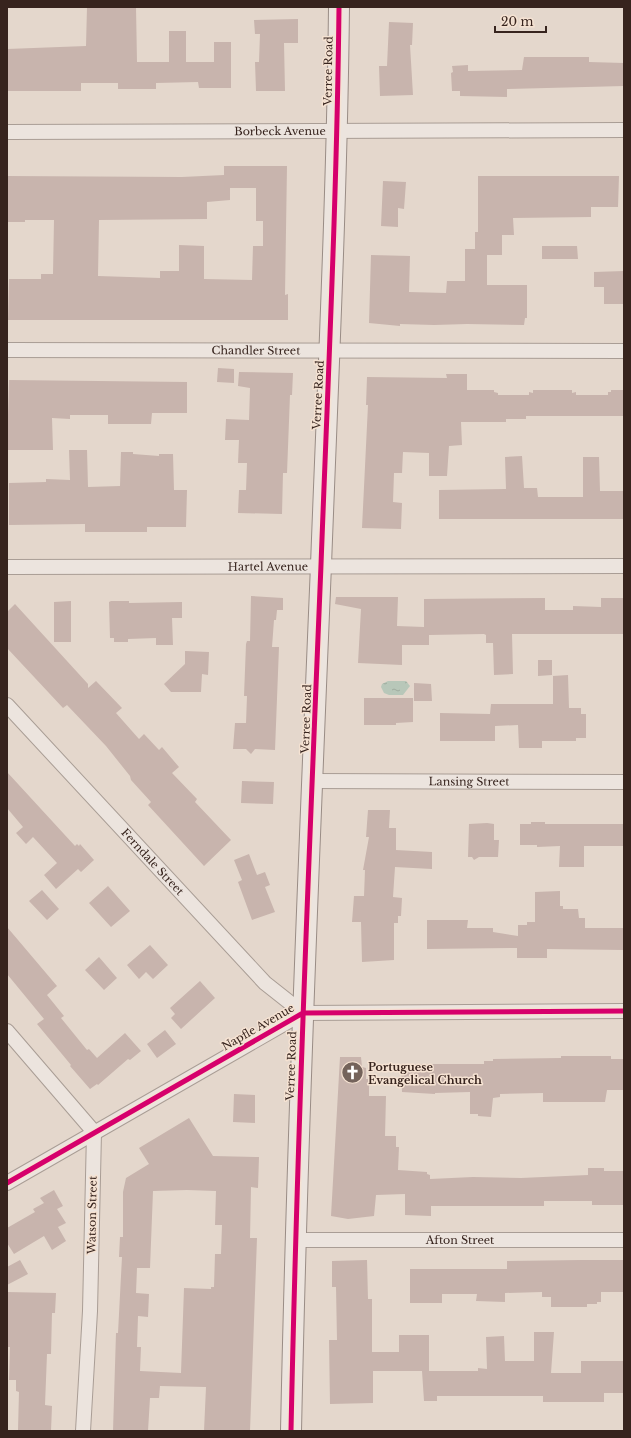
<svg xmlns="http://www.w3.org/2000/svg" width="631" height="1438" viewBox="0 0 631 1438" font-family="'Libre Baskerville',serif">
  <defs>
    <pattern id="water-ripples" width="26" height="14" patternUnits="userSpaceOnUse"><rect width="26" height="14" fill="#b8c7b9"/><path d="M2 4q2-2 4 0t4 0M15 11q2-2 4 0t4 0" fill="none" stroke="#9fab9f"/></pattern>
  </defs>
  <rect width="100%" height="100%" fill="#e4d7cc"/>
  <path fill="url(#water-ripples)" d="M388 681H406L410 686 403 695H389L384 693 381 687 382 684Z"/>
  <path fill="#c8b4ad" fill-rule="evenodd" d="M87 7H136L137 62H169V31H186V62H214V42H231V88H199L198 82 156 83V89H118V83H81V91H7V49L86 46Z
    M298 19V43H284L285 91H256L255 62H259L260 34H255L254 20Z
    M389 22 413 23 412 45H410L413 95 380 96 379 66H387Z
    M524 57H589V62L624 63V86L507 89V97L460 96V91H452L451 73 453 72 452 66 468 65V71L522 70Z
    M224 166H287L285 295 288 294V320H8L9 279H41V274H53L54 220H25V222H7V176L182 177 224 175ZM230 188H256V221H263V246H253L252 280 204 279V246L179 245V271H160V278L98 276 99 220 207 219V202L230 200Z
    M478 176H619L618 207H591V217L513 218 514 235H502V255H487V285H527V318H525L524 325 467 324 434 325 400 324V326L369 323 371 255 410 256 409 292 446 293 447 281H465V249H475V232H478Z
    M383 181 406 182 404 209 398 208V227L381 226Z
    M542 246H577L578 259H542Z
    M624 271V304H604V287H594V272Z
    M218 368 234 369V383L217 382Z
    M239 372 293 373 292 395H290L287 473H283L282 514 238 513 239 490H246L247 463H238L239 440H225L226 419 249 420 250 388 238 386Z
    M446 374H467V390H494V392L498 393V395H529V392L533 393V390H572V393L576 392V395H608V392H611V390H624L623 416H526V419H506V422H461L462 445 449 446 447 476H429V453L403 452 402 473H394L393 502 402 503 401 529 362 528 368 405H366L367 377 447 378Z
    M9 380 187 382V413H152L151 424H108V415H70V419L52 418 53 450H7Z
    M69 450H87L88 487 120 486 121 452H133V454L159 456V454H173L174 490H187L186 527H147V532H85V524L9 525V483L46 482V479L70 480Z
    M522 456 524 488H537L538 497H583V457H599L600 491H624V519H439V490L506 489 505 457Z
    M251 596 283 598V610H277L276 620H274L272 647H279L275 750 255 749 251 754 246 749H233L235 723H246L247 696H244L246 644 247 641H250Z
    M336 597H398L397 626 424 627V599L545 598V610H573V606L601 607V598H623V634H512L513 674 494 675 493 643H486V635L484 634 429 635V645H402V665L358 663 361 609 335 604Z
    M71 601V642H54V602Z
    M111 601H129V603L182 602V618H172L173 645H156V638L128 639V642H114V638H110L109 602Z
    M15 604 88 684V688L96 681 122 708 116 713 139 739 144 734 159 750 162 747 179 767 172 773 197 799 195 802 231 840 204 866 148 805 151 802 131 780 130 776 106 746 67 705 63 708 7 648V612Z
    M185 651 209 652 208 675 202 674 201 692H171L164 684 185 664Z
    M538 660H552V675L538 676Z
    M568 675 569 708H581V714H586V738H576V741H542V748H519L518 725 495 726V741H440V713L490 714 491 704H553V676Z
    M414 683 431 684 432 701H414Z
    M364 698H413V722L396 723V725H364Z
    M7 772 75 846 77 844 79 846 80 844 94 860 81 872 78 869 56 889 44 875 57 863 33 837 26 844 16 833 23 827 7 808Z
    M242 781 274 782 273 804 241 803Z
    M368 810H390L389 828H396V850L432 852V869L395 867 393 897 402 898 401 916H398V923H394V960L362 962 361 922H352L354 896H364L365 870H363L369 837H366Z
    M531 822H545V824H623V846H584V867H559L560 846 537 847V845H520V824H531Z
    M487 823 494 824V840H499L498 857H479L474 860 472 857H468L469 824Z
    M249 854 257 875 265 872 270 885 265 887 275 912 252 920 238 882 242 880 234 860Z
    M108 886 130 911 111 927 89 903Z
    M42 890 59 909 47 920 29 901Z
    M560 891V906H563V909H578L579 918H585V928H623V950L547 949V958H517V948L427 949V920H468L467 928H493V932L518 936V925H527V922H535V892Z
    M7 927 57 986 47 995 64 1016 61 1018 87 1050 89 1049 97 1058 125 1033 141 1051 130 1060 128 1059 98 1085 97 1084 90 1089 70 1066 71 1065 37 1024 44 1019 7 974Z
    M150 945 168 965 153 979 146 972 139 979 127 965Z
    M99 957 117 978 104 990 85 970Z
    M200 981 215 998 181 1029 171 1018 175 1014 170 1008Z
    M165 1030 176 1044 157 1058 147 1044Z
    M561 1056H611V1059H624V1090H607L605 1102H543V1093L500 1094V1097L493 1098 491 1117 478 1116V1114H470V1092L435 1093V1094L402 1092 401 1064H484V1061H493V1059L561 1058Z
    M340 1057H361L362 1067 366 1068V1079H369V1096H386L385 1136H396V1147H399L398 1170 427 1172V1174L430 1175V1179L473 1177 521 1178 588 1175V1168H604V1171H624V1205H592V1201H544V1206H431V1216L405 1215V1194L376 1195 374 1216 348 1219 331 1216Z
    M234 1094 255 1095V1123L233 1122Z
    M189 1118 213 1156 259 1157 258 1188 251 1187 250 1238H257L250 1431H204L206 1387 160 1386 159 1398H150L148 1431H113L116 1333H118L122 1257H119L120 1237H123V1192L126 1178 149 1164 139 1148ZM187 1190 216 1191 215 1225H222L221 1254H215L214 1287H211V1289L184 1288 181 1373 140 1371 141 1347H137L138 1316 148 1317 149 1294 136 1293 137 1268H150L153 1191Z
    M54 1190 63 1206 57 1209 66 1223 58 1227 66 1241 52 1250 44 1236 14 1254 7 1243V1228L35 1212 33 1209 44 1203 40 1198Z
    M20 1260 28 1274 7 1285V1267Z
    M367 1260 368 1299H372V1352H399V1335H429V1371H373V1403L330 1404 329 1340H337L336 1287H332V1261Z
    M581 1260H623V1292H601V1302H597V1304H587V1307H551V1297H542V1292L505 1293V1302L476 1301 477 1294H442V1303H410V1269H507V1261Z
    M7 1292 56 1293 55 1313H52L51 1354H47L45 1405 52 1406 51 1431 18 1430 19 1392 16 1391V1380H9L10 1347H7Z
    M534 1332H554L551 1373H581V1361H624V1393H604V1402H543V1396H437V1401H424L422 1371H478V1368L487 1369 486 1337 504 1336 505 1361H534Z"/>
  <g fill="none" stroke-linecap="round" stroke-linejoin="round">
    <defs>
      <g id="street">
        <path id="s1" d="M7 132 624 130"/>
        <path id="s2" d="M7 350 624 351"/>
        <path id="s3" d="M7 567 624 566"/>
        <path id="s4" d="M7 705 265 983 303 1013"/>
        <path id="s5" d="M314 781 624 782"/>
        <path d="M7 1031 94 1132 90 1311 83 1431"/>
        <path d="M7 1183 303 1013 624 1011"/>
        <path id="s6" d="M295 1240H624"/>
      </g>
      <path id="secondary" d="M291 1431C297 1142 309 854 321 565 328 379 337 193 339 7"/>
    </defs>
    <use href="#street" stroke="#a99d95" stroke-width="16"/>
    <use href="#secondary" stroke="#998c85" stroke-width="22"/>
    <use href="#street" stroke="#ece4de" stroke-width="14"/>
    <use href="#secondary" stroke="#ece4de" stroke-width="20"/>
    <defs>
      <path id="cycleway" d="M7 1183 303 1013 624 1011
        M291 1431C297 1142 309 854 321 565 328 379 337 193 339 7"/>
    </defs>
    <use href="#cycleway" stroke="#f5e2d2" stroke-width="8"/>
    <use href="#cycleway" stroke="#d6006c" stroke-width="5"/>
  </g>
  <defs>
    <symbol id="church-disc" viewBox="-11 -11 22 22"><circle r="9.5" fill="#74635b" stroke="#f5e2d2"/><path d="M-1.2-6h2.4v3.5h3.3v2.4h-3.3V6h-2.4V-.1h-3.3v-2.4h3.3Z" fill="#fff"/></symbol>
  </defs>
  <g fill-rule="evenodd">
    <use href="#church-disc" x="340" y="1060" width="25" height="25"/>
  </g>
  <g text-anchor="middle" dominant-baseline="central" stroke-width="3" stroke-linejoin="round" paint-order="stroke">
    <g font-size="11" fill="#37241e" stroke="#f5e2d2">
      <text transform="translate(328 71) rotate(-89)">Verree Road</text>
      <text stroke="none"><textPath href="#s1" startOffset="273">Borbeck Avenue</textPath></text>
      <text stroke="none"><textPath href="#s2" startOffset="249">Chandler Street</textPath></text>
      <text transform="translate(318 395) rotate(-87)">Verree Road</text>
      <text stroke="none"><textPath href="#s3" startOffset="261">Hartel Avenue</textPath></text>
      <text transform="translate(306 719) rotate(-88)">Verree Road</text>
      <text stroke="none"><textPath href="#s5" startOffset="155">Lansing Street</textPath></text>
      <text stroke="none"><textPath href="#s4" startOffset="214">Ferndale Street</textPath></text>
      <text transform="translate(258 1027) rotate(-30)">Napfle Avenue</text>
      <text transform="translate(291 1066) rotate(-88)">Verree Road</text>
      <text transform="translate(92 1215) rotate(-89)">Watson Street</text>
      <text stroke="none"><textPath href="#s6" startOffset="165">Afton Street</textPath></text>
    </g>
    <g font-size="11" font-weight="bold" fill="#37241e" stroke="#f5e2d2" text-anchor="start">
      <text x="368" y="1067">Portuguese<tspan x="368" dy="13">Evangelical Church</tspan></text>
    </g>
  </g>
  <rect width="631" height="1438" fill="none" stroke="#37241e" stroke-width="16"/>
  <path d="M495 26v6h51v-6" fill="none" stroke="#37241e" stroke-width="2"/>
  <text x="501" y="26" font-size="12" fill="#37241e" stroke="#f5e2d2" stroke-width="3" paint-order="stroke">20 m</text>
</svg>
